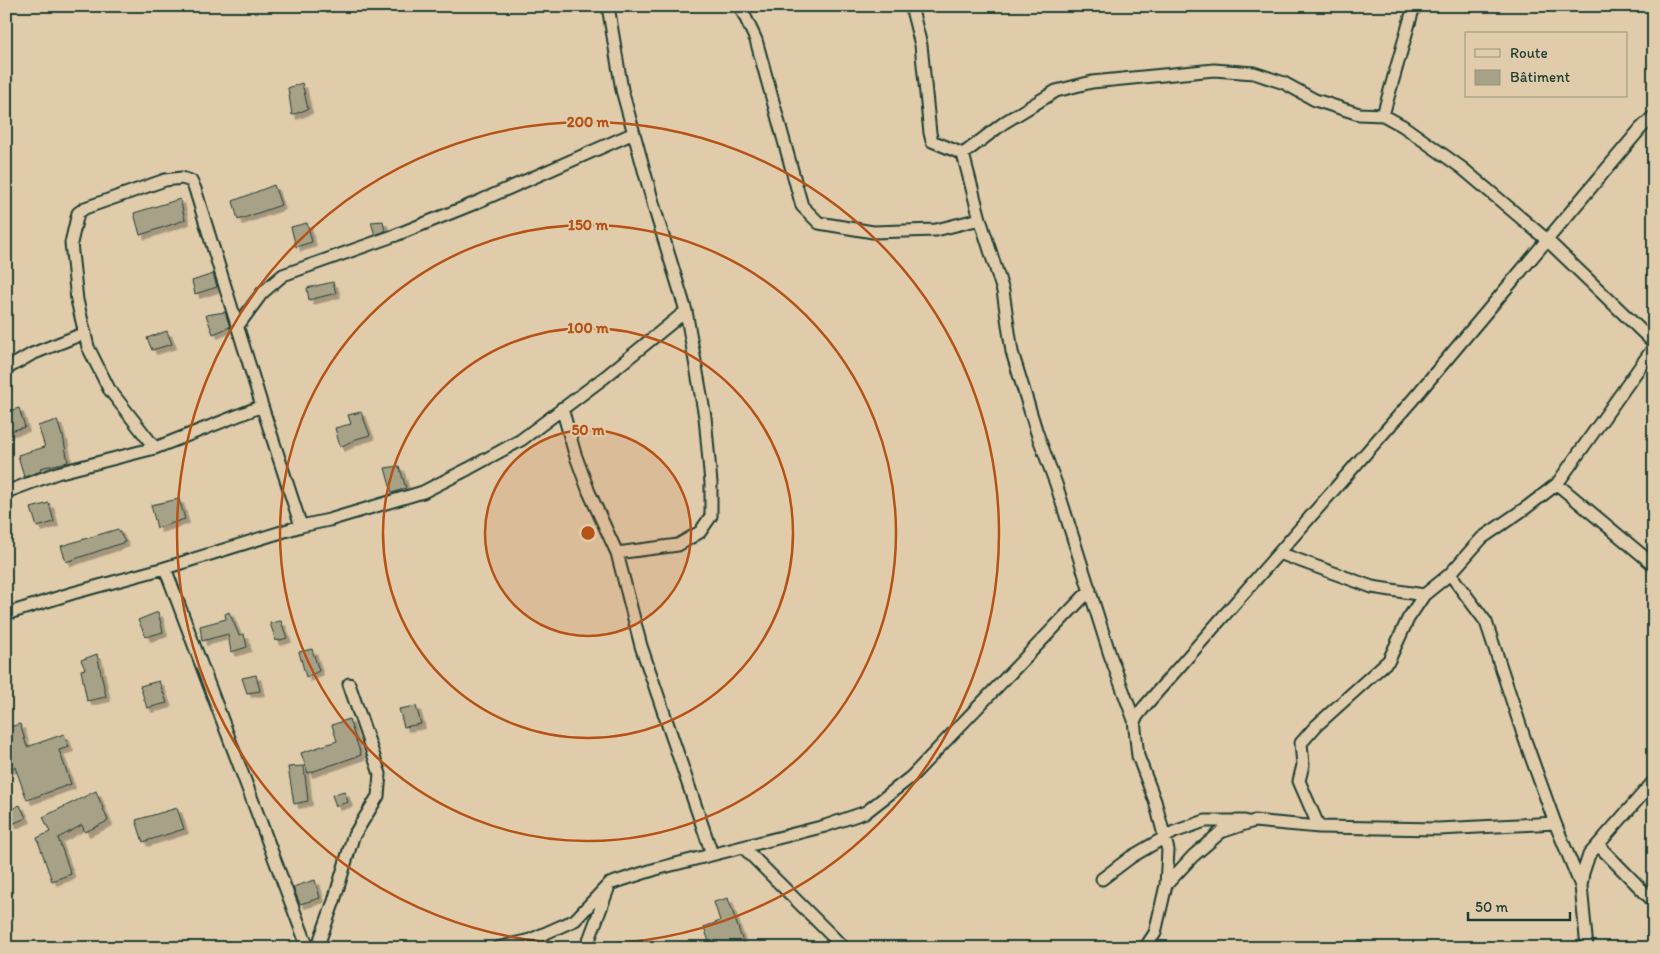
<svg xmlns="http://www.w3.org/2000/svg" width="1660" height="954" viewBox="0 0 1660 954" font-family="Itim,sans-serif">
  <defs>
    <filter id="shadow"><feDropShadow dx="4.5" dy="4.5" stdDeviation="0" flood-color="#0004"/></filter>
  </defs>
  <rect width="100%" height="100%" fill="#e0ccaa"/>
  <filter id="ink" filterUnits="userSpaceOnUse"><feTurbulence type="fractalNoise" baseFrequency=".02" numOctaves="2"/><feDisplacementMap in="SourceGraphic" scale="10" xChannelSelector="R" yChannelSelector="G"/><feConvolveMatrix kernelMatrix="1 2 1 2 8 2 1 2 1" color-interpolation-filters="sRGB"/></filter>
  <g filter="url(#ink)">
    <path fill="#a7a187" stroke="#1f3d34" filter="url(#shadow)" d="M302 83 308 109 292 115 288 88Z
      M274 185 281 205 238 220 233 201Z
      M180 199 185 220 140 235 134 213Z
      M383 221 385 231 375 235 371 222Z
      M307 223 312 242 296 247 291 227Z
      M213 274 217 287 195 294 192 281Z
      M333 282 336 293 309 300 307 288Z
      M225 312 230 327 213 334 206 315Z
      M167 331 172 344 152 350 147 338Z
      M19 408 25 427 6 432V412Z
      M361 412 370 435 356 439 340 447 335 428 351 424 348 415Z
      M57 420 62 436H63L68 462 40 468 41 471 24 477 18 455 45 447 38 426Z
      M399 466 406 488 392 493 385 468Z
      M179 499 185 519 157 528 151 505Z
      M49 503 54 522 37 527 31 508Z
      M118 529 125 542 66 562 61 546Z
      M158 612 163 632 146 637 138 620Z
      M229 612 239 635 244 634 247 647 231 652 228 634 202 641 200 626 226 619 225 614Z
      M281 621 287 638 276 641 270 623Z
      M312 649 319 671 306 677 299 652Z
      M97 654 106 697 87 701 81 670 85 669 81 660Z
      M256 675 260 691 247 693 242 678Z
      M159 681 167 703 147 708 140 686Z
      M416 706 421 724 404 727 399 709Z
      M349 719 361 755 308 773 301 753 337 741 332 725Z
      M20 724 27 747 64 734 69 747 59 750 71 784 27 800 15 767 6 770V728Z
      M304 766 308 801 294 804 288 767Z
      M96 791 108 821 85 832 82 825 58 838 71 874 52 881 37 838 50 832 43 817Z
      M344 791 348 802 336 806 332 795Z
      M20 805 26 818 12 824 7 811Z
      M177 808 184 829 143 842 136 820Z
      M315 880 320 898 300 904 293 887Z
      M728 898 732 910 745 948H711L704 927 720 921 714 902Z"/>
    <g fill="none" stroke-linecap="round" stroke-linejoin="round">
      <defs>
        <path id="minor" d="M608 6 622 90 655 210 686 311 705 417 711 483V516L700 532 678 545 617 553
          M740 6 756 40 802 206 819 223 873 232 936 230 980 219
          M911 6 921 45 930 133 932 141 963 154 980 219 1003 291 1012 352 1037 433 1056 484 1110 655 1134 720 1138 756 1155 801 1168 850 1166 885
          M1383 115 1414 6
          M963 154 1005 122 1056 91 1092 82 1214 70 1254 73 1284 83 1315 100 1359 114 1383 115 1403 126 1462 168 1547 240 1654 343
          M237 327 262 293 283 275 396 235 473 204 634 133
          M6 369 32 354 85 333
          M562 408 575 454 589 492 617 553 641 646 712 854
          M155 448 109 389 88 347 77 300 71 243 78 213 85 208 165 180 182 178 191 181 195 189 262 406 301 526
          M1557 484 1654 565
          M6 492 57 473 155 448 262 406
          M1279 553 1372 587 1424 595 1450 574 1482 538 1527 507 1557 484 1654 347
          M165 568 308 948
          M1450 574 1486 622 1525 740 1555 823
          M6 614 73 593 165 568 301 526 329 520 423 492 468 469 521 440 605 377 686 311
          M1134 720 1145 706 1415 397 1641 128 1654 116
          M1319 827 1299 781 1303 765 1301 743 1316 726 1389 660 1408 619 1424 595
          M1598 845 1654 902
          M743 847 844 948
          M1102 879 1131 857 1174 832 1205 821H1245
          M317 948 334 901 353 837 378 796 380 774 349 684
          M497 948 530 940 575 920 609 884 656 869 825 826 866 812 911 777 1090 590
          M586 948 608 889
          M1145 948 1155 933 1166 885 1193 856 1221 832 1254 821 1319 827 1439 829 1555 823 1581 886
          M1587 948 1581 886 1583 873 1589 855 1654 781"/>
      </defs>
      <use href="#minor" stroke="#1f3d34" stroke-width="15"/>
      <use href="#minor" stroke="#e0ccaa" stroke-width="11"/>
    </g>
  </g>
  <circle cx="588" cy="533" r="103" fill="#b65216" fill-opacity=".12"/>
  <g fill="none" stroke="#b65216" stroke-width="2.5">
    <circle cx="588" cy="533" r="103"/>
    <circle cx="588" cy="533" r="205"/>
    <circle cx="588" cy="533" r="308"/>
    <circle cx="588" cy="533" r="411"/>
  </g>
  <circle cx="588" cy="533" r="8" fill="#b65216" stroke="#e0ccaa" stroke-width="2.5"/>
  <g font-size="15" text-anchor="middle" font-weight="bold" fill="#b65216" stroke="#e0ccaa" stroke-width="4" stroke-linejoin="round" paint-order="stroke">
    <text x="588" y="127">200 m</text>
    <text x="588" y="230">150 m</text>
    <text x="588" y="333">100 m</text>
    <text x="588" y="435">50 m</text>
  </g>
  <rect width="1660" height="954" fill="none" stroke="#e0ccaa" stroke-width="25"/>
  <rect x="12" y="12" width="1635" height="929" fill="none" stroke="#1f3d34" stroke-width="2" filter="url(#ink)"/>
  <rect x="1465" y="32" width="162" height="65" fill="#e0ccaa" stroke="#93937b"/>
  <rect x="1475" y="49" width="25" height="8" fill="#e0ccaa" stroke="#93937b"/>
  <text x="1510" y="58" font-size="15" fill="#1f3d34">Route</text>
  <rect x="1475" y="70" width="25" height="15" fill="#a7a187" stroke="#93937b"/>
  <text x="1510" y="82" font-size="15" fill="#1f3d34">Bâtiment</text>
  <path d="M1468 912v8h102v-8" fill="none" stroke="#1f3d34" stroke-width="2.5"/>
  <text x="1475" y="912" font-size="15" fill="#1f3d34" stroke="#e0ccaa" stroke-width="4" paint-order="stroke">50 m</text>
</svg>
